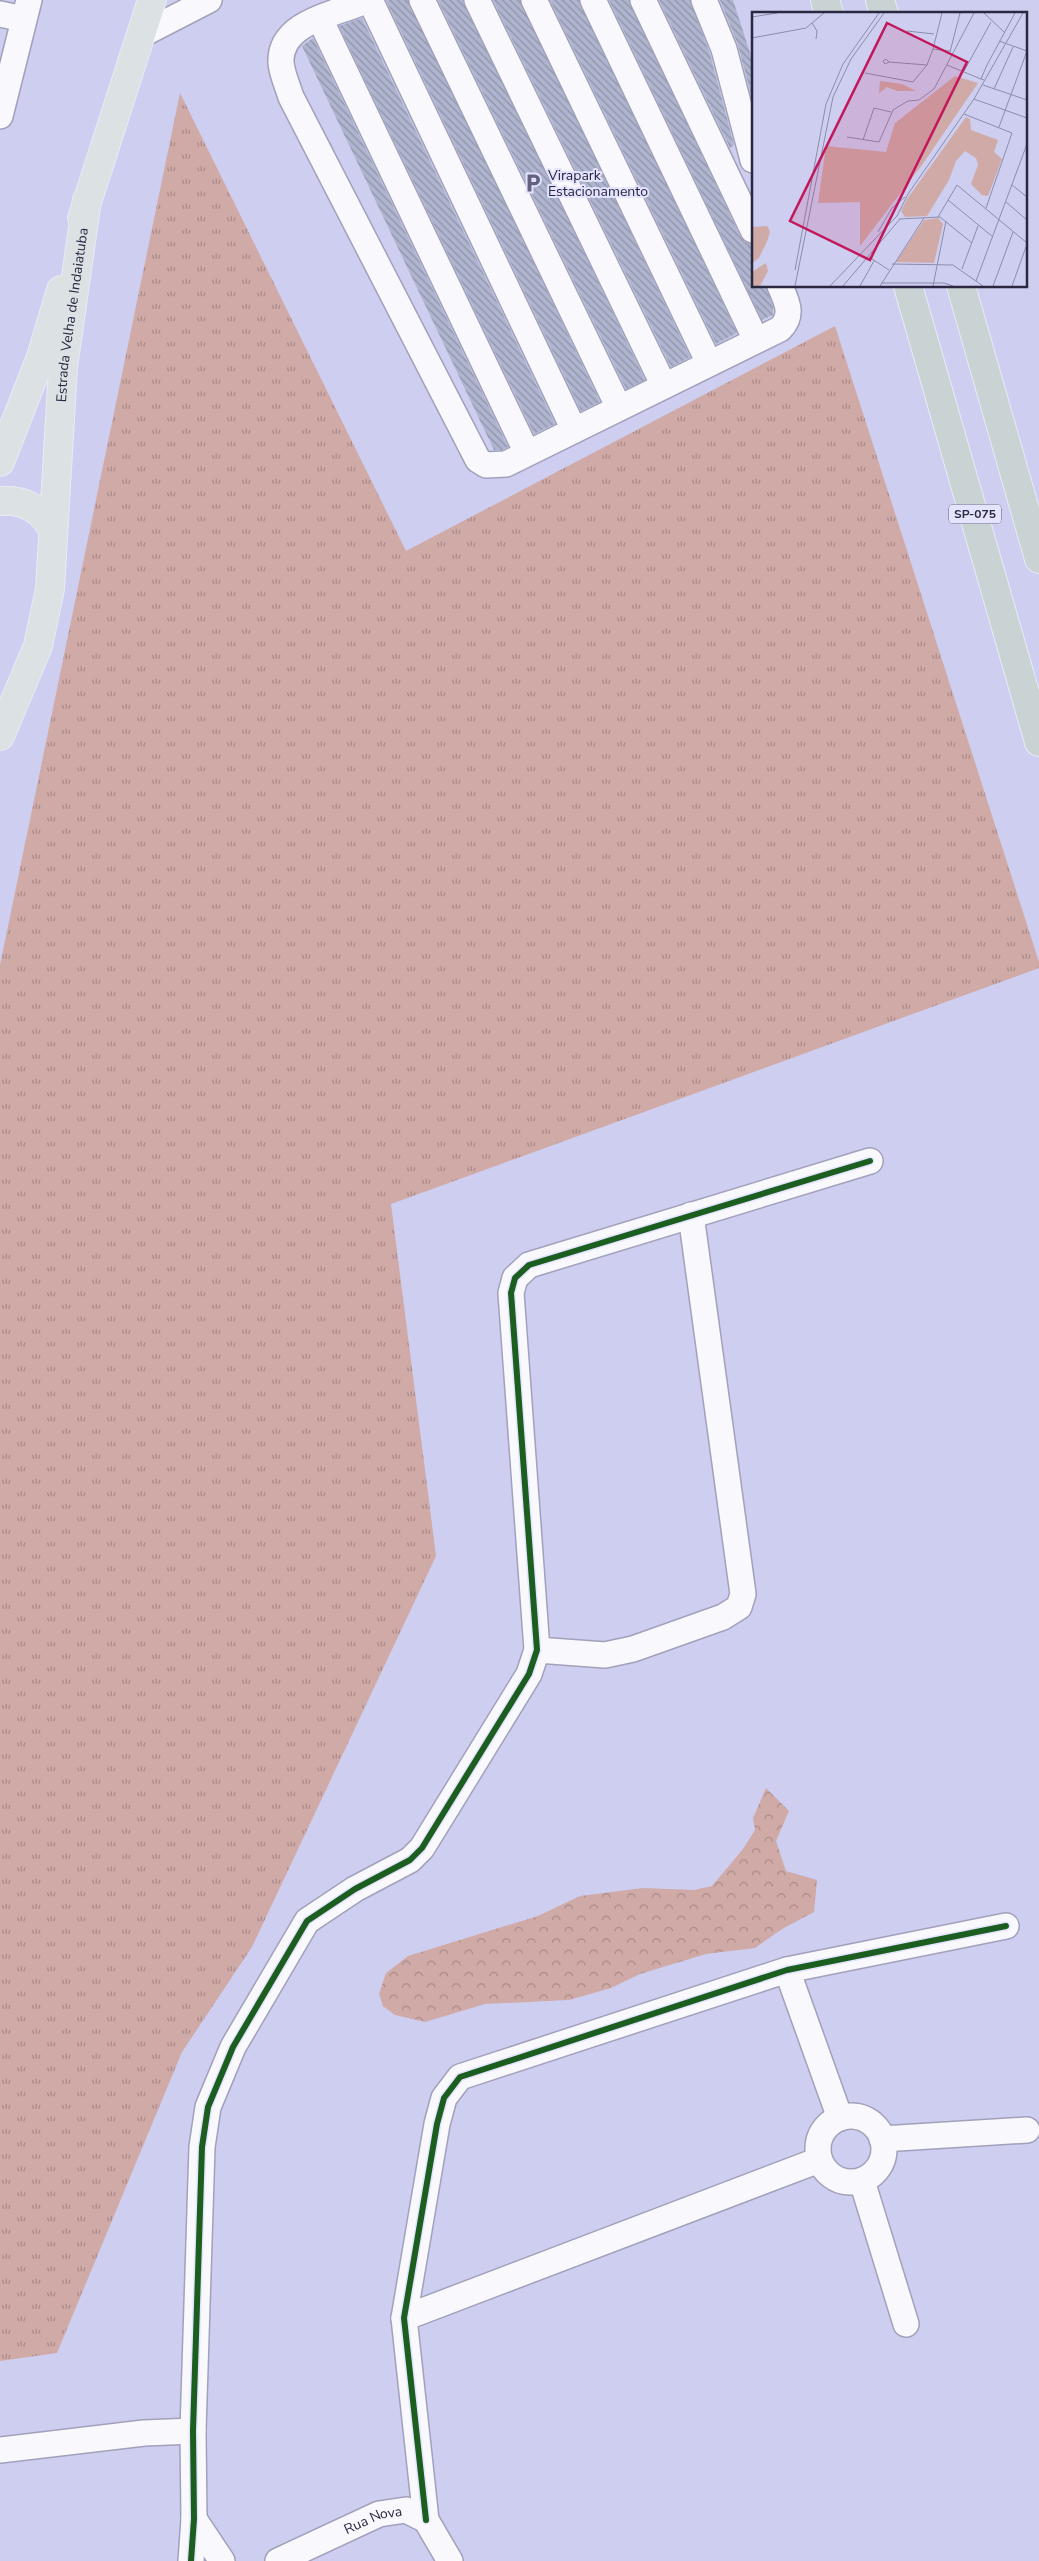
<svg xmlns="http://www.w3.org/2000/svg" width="1039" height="2561" viewBox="0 0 1039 2561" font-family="'Nunito Sans',sans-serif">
  <defs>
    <pattern id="grass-tufts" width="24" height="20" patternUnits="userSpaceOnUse" patternTransform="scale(1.25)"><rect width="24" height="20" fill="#d0aaa7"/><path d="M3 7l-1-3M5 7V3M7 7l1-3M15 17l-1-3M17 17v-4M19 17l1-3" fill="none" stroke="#a98a89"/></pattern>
    <pattern id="forest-crowns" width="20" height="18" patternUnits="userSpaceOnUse" patternTransform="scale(1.25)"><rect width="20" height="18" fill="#d0aaa7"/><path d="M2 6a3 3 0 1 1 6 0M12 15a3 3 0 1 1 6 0" fill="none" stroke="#a98a89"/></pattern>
    <pattern id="building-back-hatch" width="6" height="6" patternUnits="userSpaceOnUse" patternTransform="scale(1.25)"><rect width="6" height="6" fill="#b0b5cf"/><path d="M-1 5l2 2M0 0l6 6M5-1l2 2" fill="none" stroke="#8f93a9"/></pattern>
  </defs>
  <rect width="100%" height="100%" fill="#cecef0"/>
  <path fill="url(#grass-tufts)" d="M180 93 406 551 835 326 1039 962V968L391 1204 436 1556 252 1947 182 2052 57 2353 0 2361V965Z"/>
  <path fill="url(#forest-crowns)" d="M766 1788 789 1811 776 1841 786 1871 817 1880 814 1912 782 1929 755 1948 706 1954 640 1974 611 1988 569 2000 485 2004 425 2022 395 2015 383 2006 379 1994 386 1973 408 1956 538 1916 580 1896 643 1888 694 1890 712 1886 743 1849 755 1830 753 1818Z"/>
  <path fill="url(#building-back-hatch)" d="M386 0H408L600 402 581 411Z
    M438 0H463L645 380 626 389Z
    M493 0H520L690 357 671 367Z
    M550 0H579L737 333 716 344Z
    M609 0H629L740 236 745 242 753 244V286H766L773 307V315L762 320Z
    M659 0H690L710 54 734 145 730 148Z
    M720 0H733L753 62V102L738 45Z
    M362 18 555 424 534 434 339 26Z
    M313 38 508 447 502 450H494L302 46Z"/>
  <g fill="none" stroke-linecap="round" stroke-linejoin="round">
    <defs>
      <g id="minor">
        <path d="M362 0 358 4C330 15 279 24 281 63 282 74 288 87 291 97L478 460 486 465 506 464 780 329C794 315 787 302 780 286"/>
        <path d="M370 0 574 430"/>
        <path d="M422 0 619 408"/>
        <path d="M477 0 664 386"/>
        <path d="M534 0 709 363"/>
        <path d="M593 0 756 340"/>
        <path d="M643 0 753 230"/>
        <path d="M704 0 724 49 753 160"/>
        <path d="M0 14 23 19"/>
        <path d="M320 19 527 453"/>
        <path d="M141 35 209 0"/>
        <path d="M0 116 29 0"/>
        <path d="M537 1650 605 1655 633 1649 723 1617 739 1607 743 1594 691 1215"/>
        <path d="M787 1970 840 2118"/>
        <circle cx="851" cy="2149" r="33"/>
        <path d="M882 2139 1027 2130"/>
        <path d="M862 2181 906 2324"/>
        <path d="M404 2318 819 2160"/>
        <path d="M0 2450 144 2433 193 2431"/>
        <path d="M194 2519 222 2561"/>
        <path d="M426 2520 404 2318 437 2124 444 2098 460 2077 787 1970 1006 1926"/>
        <path d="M191 2561 194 2519 193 2431 202 2147 208 2107 233 2047 307 1921 355 1889 410 1860 422 1848 529 1674 537 1650 511 1293 515 1278 529 1265 870 1161"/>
        <path id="s1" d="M278 2561 379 2514 406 2510 426 2520 450 2561"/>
      </g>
      <g id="major">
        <path d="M82 218 152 0"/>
        <path d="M0 462 41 357 61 290"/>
        <path d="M0 501C24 499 42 509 53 530"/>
        <path id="s2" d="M0 736 38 646 50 589 63 367 87 200"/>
      </g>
      <path id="highway" d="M825 0 829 14
        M880 0 884 14
        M908 286 1039 742
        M961 286 1039 559"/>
    </defs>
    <use href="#minor" stroke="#a1a1bb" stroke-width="28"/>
    <use href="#major" stroke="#e9e9f8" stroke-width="30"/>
    <use href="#highway" stroke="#e9e9f8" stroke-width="30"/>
    <use href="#minor" stroke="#f8f8fd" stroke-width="25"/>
    <use href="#major" stroke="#dce2e4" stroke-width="28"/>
    <use href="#highway" stroke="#c9d3d4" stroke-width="28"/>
    <defs>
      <path id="cycleway" d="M426 2520 404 2318 437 2124 444 2098 460 2077 787 1970 1006 1926
        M191 2561 194 2519 193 2431 202 2147 208 2107 233 2047 307 1921 355 1889 410 1860 422 1848 529 1674 537 1650 511 1293 515 1278 529 1265 870 1161"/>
    </defs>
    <use href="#cycleway" stroke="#e4e4ff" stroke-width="9"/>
    <use href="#cycleway" stroke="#1b5e20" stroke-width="6"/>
  </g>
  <defs>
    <symbol id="parking-bare" viewBox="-9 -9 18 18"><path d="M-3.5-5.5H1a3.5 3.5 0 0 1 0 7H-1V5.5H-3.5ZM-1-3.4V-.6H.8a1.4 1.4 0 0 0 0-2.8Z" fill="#63627e" stroke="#e4e4ff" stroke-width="2.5" paint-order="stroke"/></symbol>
  </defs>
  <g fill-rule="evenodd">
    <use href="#parking-bare" x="519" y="169" width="28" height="28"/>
  </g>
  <g text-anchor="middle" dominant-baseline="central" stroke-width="4" stroke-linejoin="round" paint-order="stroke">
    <rect fill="#e4e4ff" stroke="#616079" stroke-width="1" x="949" y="504.5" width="52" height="19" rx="4"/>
    <g font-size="12" font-weight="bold" fill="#292840">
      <text x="975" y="514">SP-075</text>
    </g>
    <g font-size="14" fill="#292840" stroke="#e4e4ff" text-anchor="start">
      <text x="548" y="175">Virapark<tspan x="548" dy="16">Estacionamento</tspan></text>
    </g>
    <g font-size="14" fill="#292840" stroke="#e4e4ff">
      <text stroke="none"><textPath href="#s2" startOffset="431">Estrada Velha de Indaiatuba</textPath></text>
      <text stroke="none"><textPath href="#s1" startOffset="104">Rua Nova</textPath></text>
    </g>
  </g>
  <g transform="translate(752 12)">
    <rect width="275" height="275" fill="#cecef0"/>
    <path d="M203 64 226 71 170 153 108 234V190L66 191 74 134 134 140 143 111Z" fill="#d0aaa7"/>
    <path d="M128 69 150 72 164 79H145L135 75 127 81ZM15 214 18 219 16 227 7 246 0 251V215ZM14 251 16 259 8 274H0V260Z" fill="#d0aaa7"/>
    <path d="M214 105 218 107 219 118 246 128 242 140 250 147 236 184 230 183 219 172 226 153 224 146 213 139 204 149 197 168 175 204 153 205 149 199 155 187ZM186 206 191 212 182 251 144 250 172 208Z" fill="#d0aaa7"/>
    <path d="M167 217 186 220 180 250 161 246 151 248 152 243H161Z" fill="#d0aaa7"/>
    <path fill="none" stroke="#8c8caa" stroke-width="1" d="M190 1 181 37 198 39M232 1 252 20M0 5 25 1M60 11 65 19 64 27M155 19 182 22M0 26 54 16 72 1M247 29 275 39M198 40 208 1M137 50 134 47 131 49 133 52 137 50 175 53M195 53 229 67M212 59 239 10M113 61 161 70 175 53 181 37M232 68 229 67 235 53 263 1M231 73 275 88M242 77 261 35M222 87 275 106M212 102 260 121 234 196M247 115 275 39M95 125 127 130 141 98 156 89 167 88 182 77 222 1M111 128 122 96 139 100M260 173 275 185M196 188 241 225M254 190 275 208M186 205 205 173 275 231M147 207 188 205 220 231M126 220 140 196 153 185M117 245 137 258M140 252 201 253 231 274M210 257 226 214M43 258 74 92 91 52 127 1M224 269 275 132M129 271H192L201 274M43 274 81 85 99 47 132 1M78 274 145 204 156 182 222 87 271 1M91 274 148 207M108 274 122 249M128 274 172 206M181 274 194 209M241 274 261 220M260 274 275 232"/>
    <path fill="#c2185b" fill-opacity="0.15" stroke="#c2185b" stroke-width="2.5" d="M135 11 215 50 118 248 38 209Z"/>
    <rect width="275" height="275" fill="none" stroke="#292840" stroke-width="2.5"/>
  </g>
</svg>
